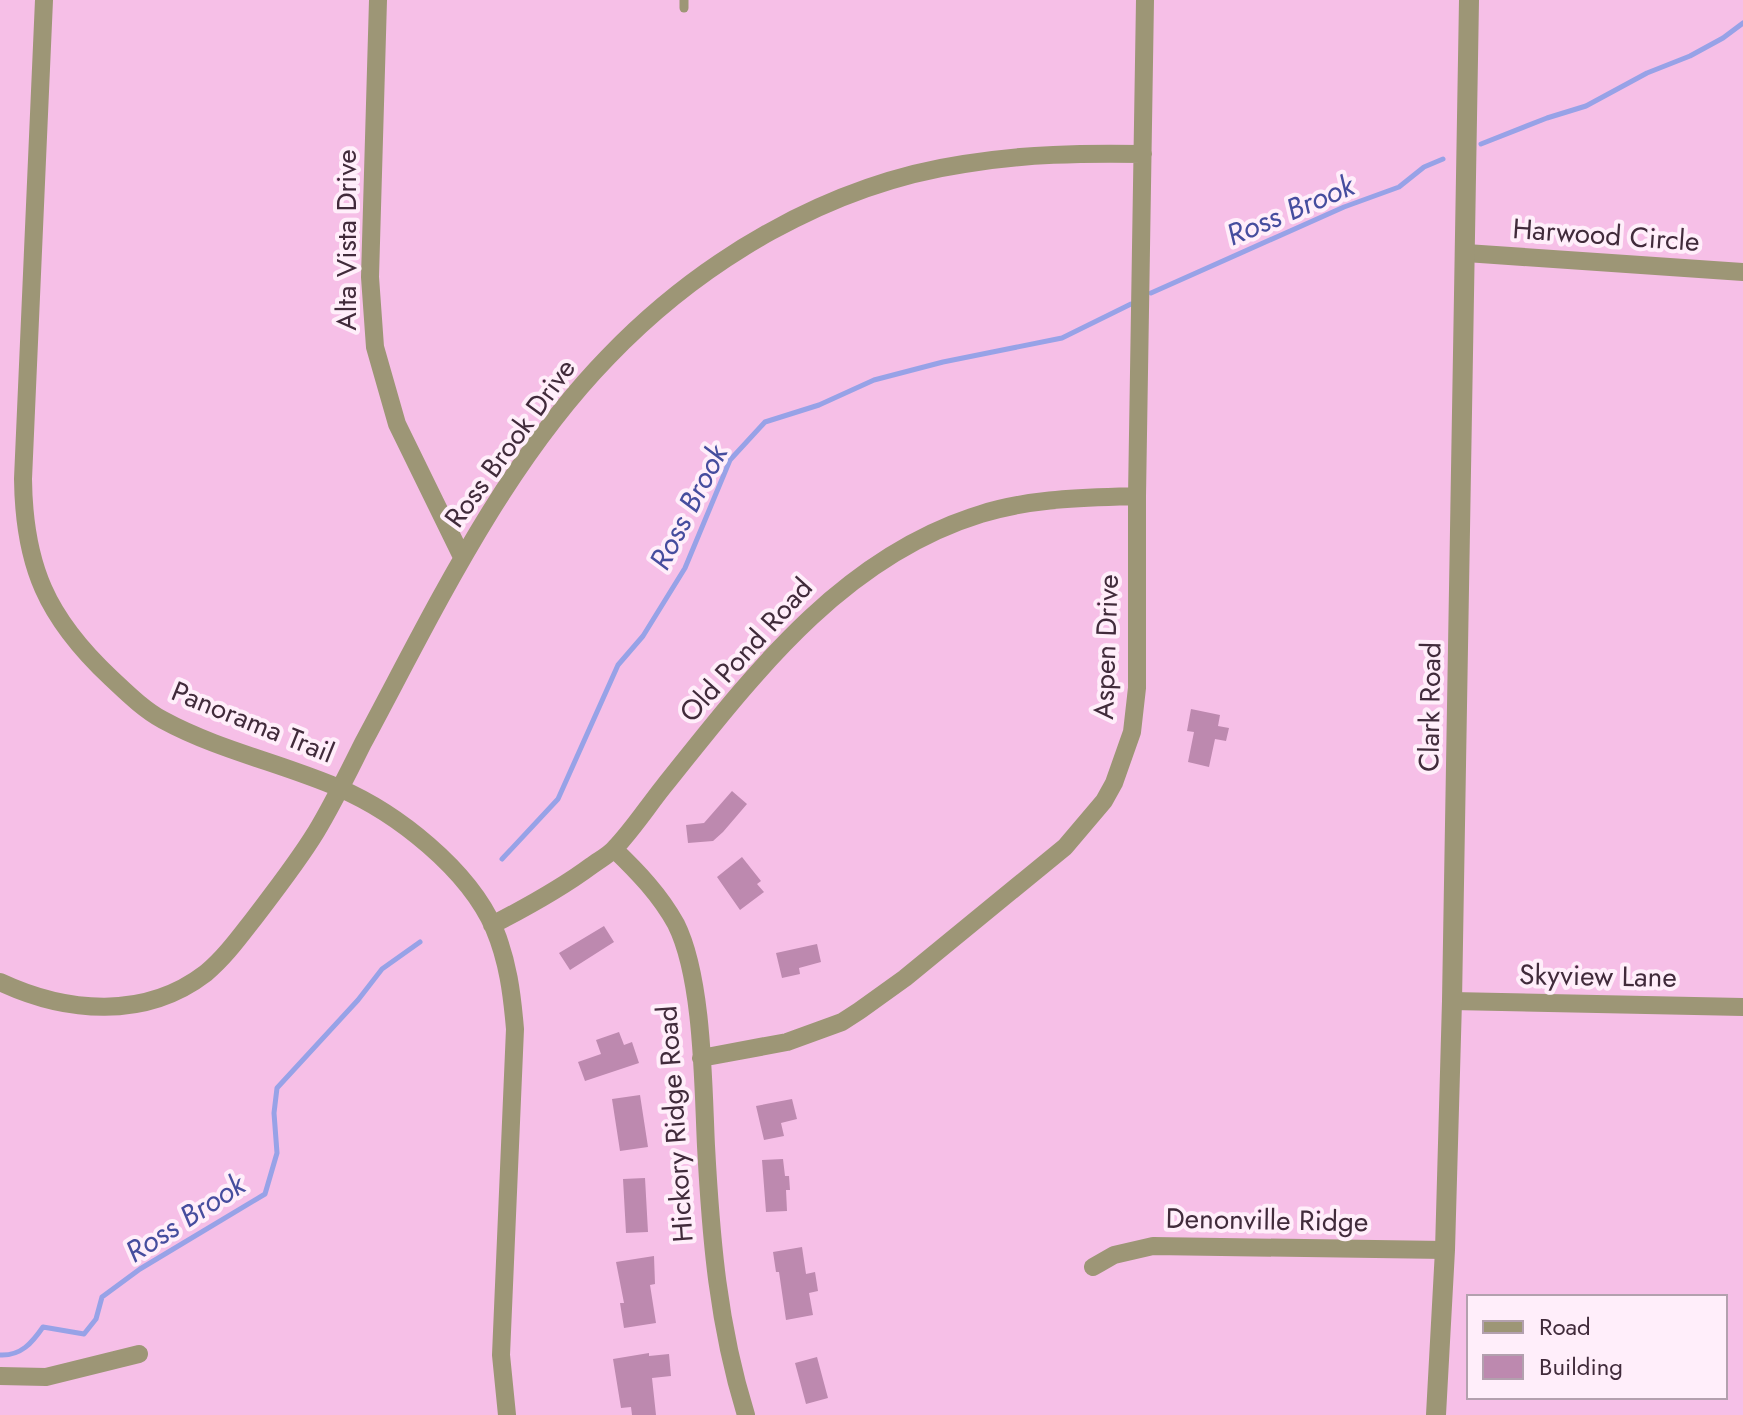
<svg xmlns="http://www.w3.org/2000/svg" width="1743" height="1415" viewBox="0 0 1743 1415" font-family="Jost,sans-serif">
  <rect width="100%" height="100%" fill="#f6bfe7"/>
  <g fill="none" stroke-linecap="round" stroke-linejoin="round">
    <path stroke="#97a2e7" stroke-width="5" d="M1481 144 1547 118 1586 106 1647 73 1690 56 1723 38 1743 23
      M1151 293 1344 207 1399 187 1424 167 1443 159
      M502 859 558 799 618 665 643 636 685 568 730 460 765 422 819 405 874 380 943 362 1062 338 1131 304
      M0 1355C21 1356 32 1343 43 1327L84 1334 96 1319 102 1297 140 1269 265 1194 277 1153 274 1113 277 1088 358 1000 382 969 420 942"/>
  </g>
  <path fill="#bd89af" d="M1191 709 1220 715 1218 726 1229 728 1226 741 1215 739 1209 767 1188 762 1194 732 1187 731Z
    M732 791 747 804 723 832 713 841 688 843 686 825 704 823Z
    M742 857 761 881 757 884 764 892 740 910 717 877Z
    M604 926 614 942 570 970 559 953Z
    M817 944 821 962 799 968 800 974 782 978 776 953Z
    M619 1032 624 1045 632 1042 639 1063 585 1081 578 1062 601 1054 596 1040Z
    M640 1095 648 1147 620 1151 612 1099Z
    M792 1099 797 1119 781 1123 784 1136 764 1140 756 1106Z
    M783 1159 785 1176H789L790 1190H786L787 1211 766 1212 762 1160Z
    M645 1178 648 1232 626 1233 623 1179Z
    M802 1247 806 1274 815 1272 818 1291 809 1293 813 1315 786 1320 779 1272H776L773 1252Z
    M654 1256 655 1284 650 1285 656 1323 624 1328 620 1303H624L616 1262Z
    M649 1353V1356L669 1354 671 1376 652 1378 656 1415H632L631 1407 621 1408 613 1359Z
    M817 1357 828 1398 806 1404 795 1363Z"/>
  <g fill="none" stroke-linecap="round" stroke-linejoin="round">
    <path stroke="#9d9676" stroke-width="9" d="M684 0V8"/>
    <path stroke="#9d9676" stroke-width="18" d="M44 0 23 479C24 566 47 618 111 678 126 692 144 710 163 720 218 750 281 763 339 788 397 813 468 869 494 928 508 961 512 994 515 1029L501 1355 507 1415
      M378 0 370 277 375 347 397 424 462 557
      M1466 253 1743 272
      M614 849C638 872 660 895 676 924 703 978 703 1084 706 1146 711 1239 718 1325 746 1415
      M492 925C527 907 560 889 591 866 599 860 609 855 615 848 633 829 648 806 664 786 752 676 841 557 981 514 1032 498 1084 498 1137 496
      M0 982C66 1013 145 1020 206 973 224 958 238 939 252 921 274 892 297 863 316 832 333 804 348 773 363 743 434 611 502 466 608 357 702 259 830 184 964 164 1024 154 1083 153 1143 154
      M1452 1001 1743 1007
      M701 1058 787 1042 842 1022 859 1011 905 978 1065 847 1104 801 1114 783 1132 732 1137 688V496L1145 0
      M1093 1267 1114 1255 1153 1246 1445 1250
      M0 1376 46 1377 139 1354"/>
    <path stroke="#9d9676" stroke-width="20" d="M1436 1415 1445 1250 1452 1001 1469 0"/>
  </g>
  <g text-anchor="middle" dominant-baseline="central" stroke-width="8" stroke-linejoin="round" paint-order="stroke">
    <g font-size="28" fill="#412b3b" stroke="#ffeefa">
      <text transform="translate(1606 235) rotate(4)">Harwood Circle</text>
      <text transform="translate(346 240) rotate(-90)">Alta Vista Drive</text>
      <text transform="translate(510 443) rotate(-54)">Ross Brook Drive</text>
      <text transform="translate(1106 647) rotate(-88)">Aspen Drive</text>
      <text transform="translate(746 650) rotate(-48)">Old Pond Road</text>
      <text transform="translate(1430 707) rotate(-89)">Clark Road</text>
      <text transform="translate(253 722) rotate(22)">Panorama Trail</text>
      <text transform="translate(1598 976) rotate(1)">Skyview Lane</text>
      <text transform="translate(675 1124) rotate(-94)">Hickory Ridge Road</text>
      <text transform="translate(1267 1220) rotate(1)">Denonville Ridge</text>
    </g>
    <g font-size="30" font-style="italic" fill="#464d9e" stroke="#ffeefa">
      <text transform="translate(1290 210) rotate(-23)">Ross Brook</text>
      <text transform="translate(688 507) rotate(-63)">Ross Brook</text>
      <text transform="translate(185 1218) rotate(-33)">Ross Brook</text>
    </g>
  </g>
  <rect x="1467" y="1295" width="260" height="104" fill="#ffeefa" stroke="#b3a0ae" stroke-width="2"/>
  <rect x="1483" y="1321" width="40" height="12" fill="#9d9676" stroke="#b3a0ae" stroke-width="2"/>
  <text x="1539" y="1335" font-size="24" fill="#412b3b">Road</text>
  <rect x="1483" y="1355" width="40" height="24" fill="#bd89af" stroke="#b3a0ae" stroke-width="2"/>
  <text x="1539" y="1375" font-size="24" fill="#412b3b">Building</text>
</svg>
